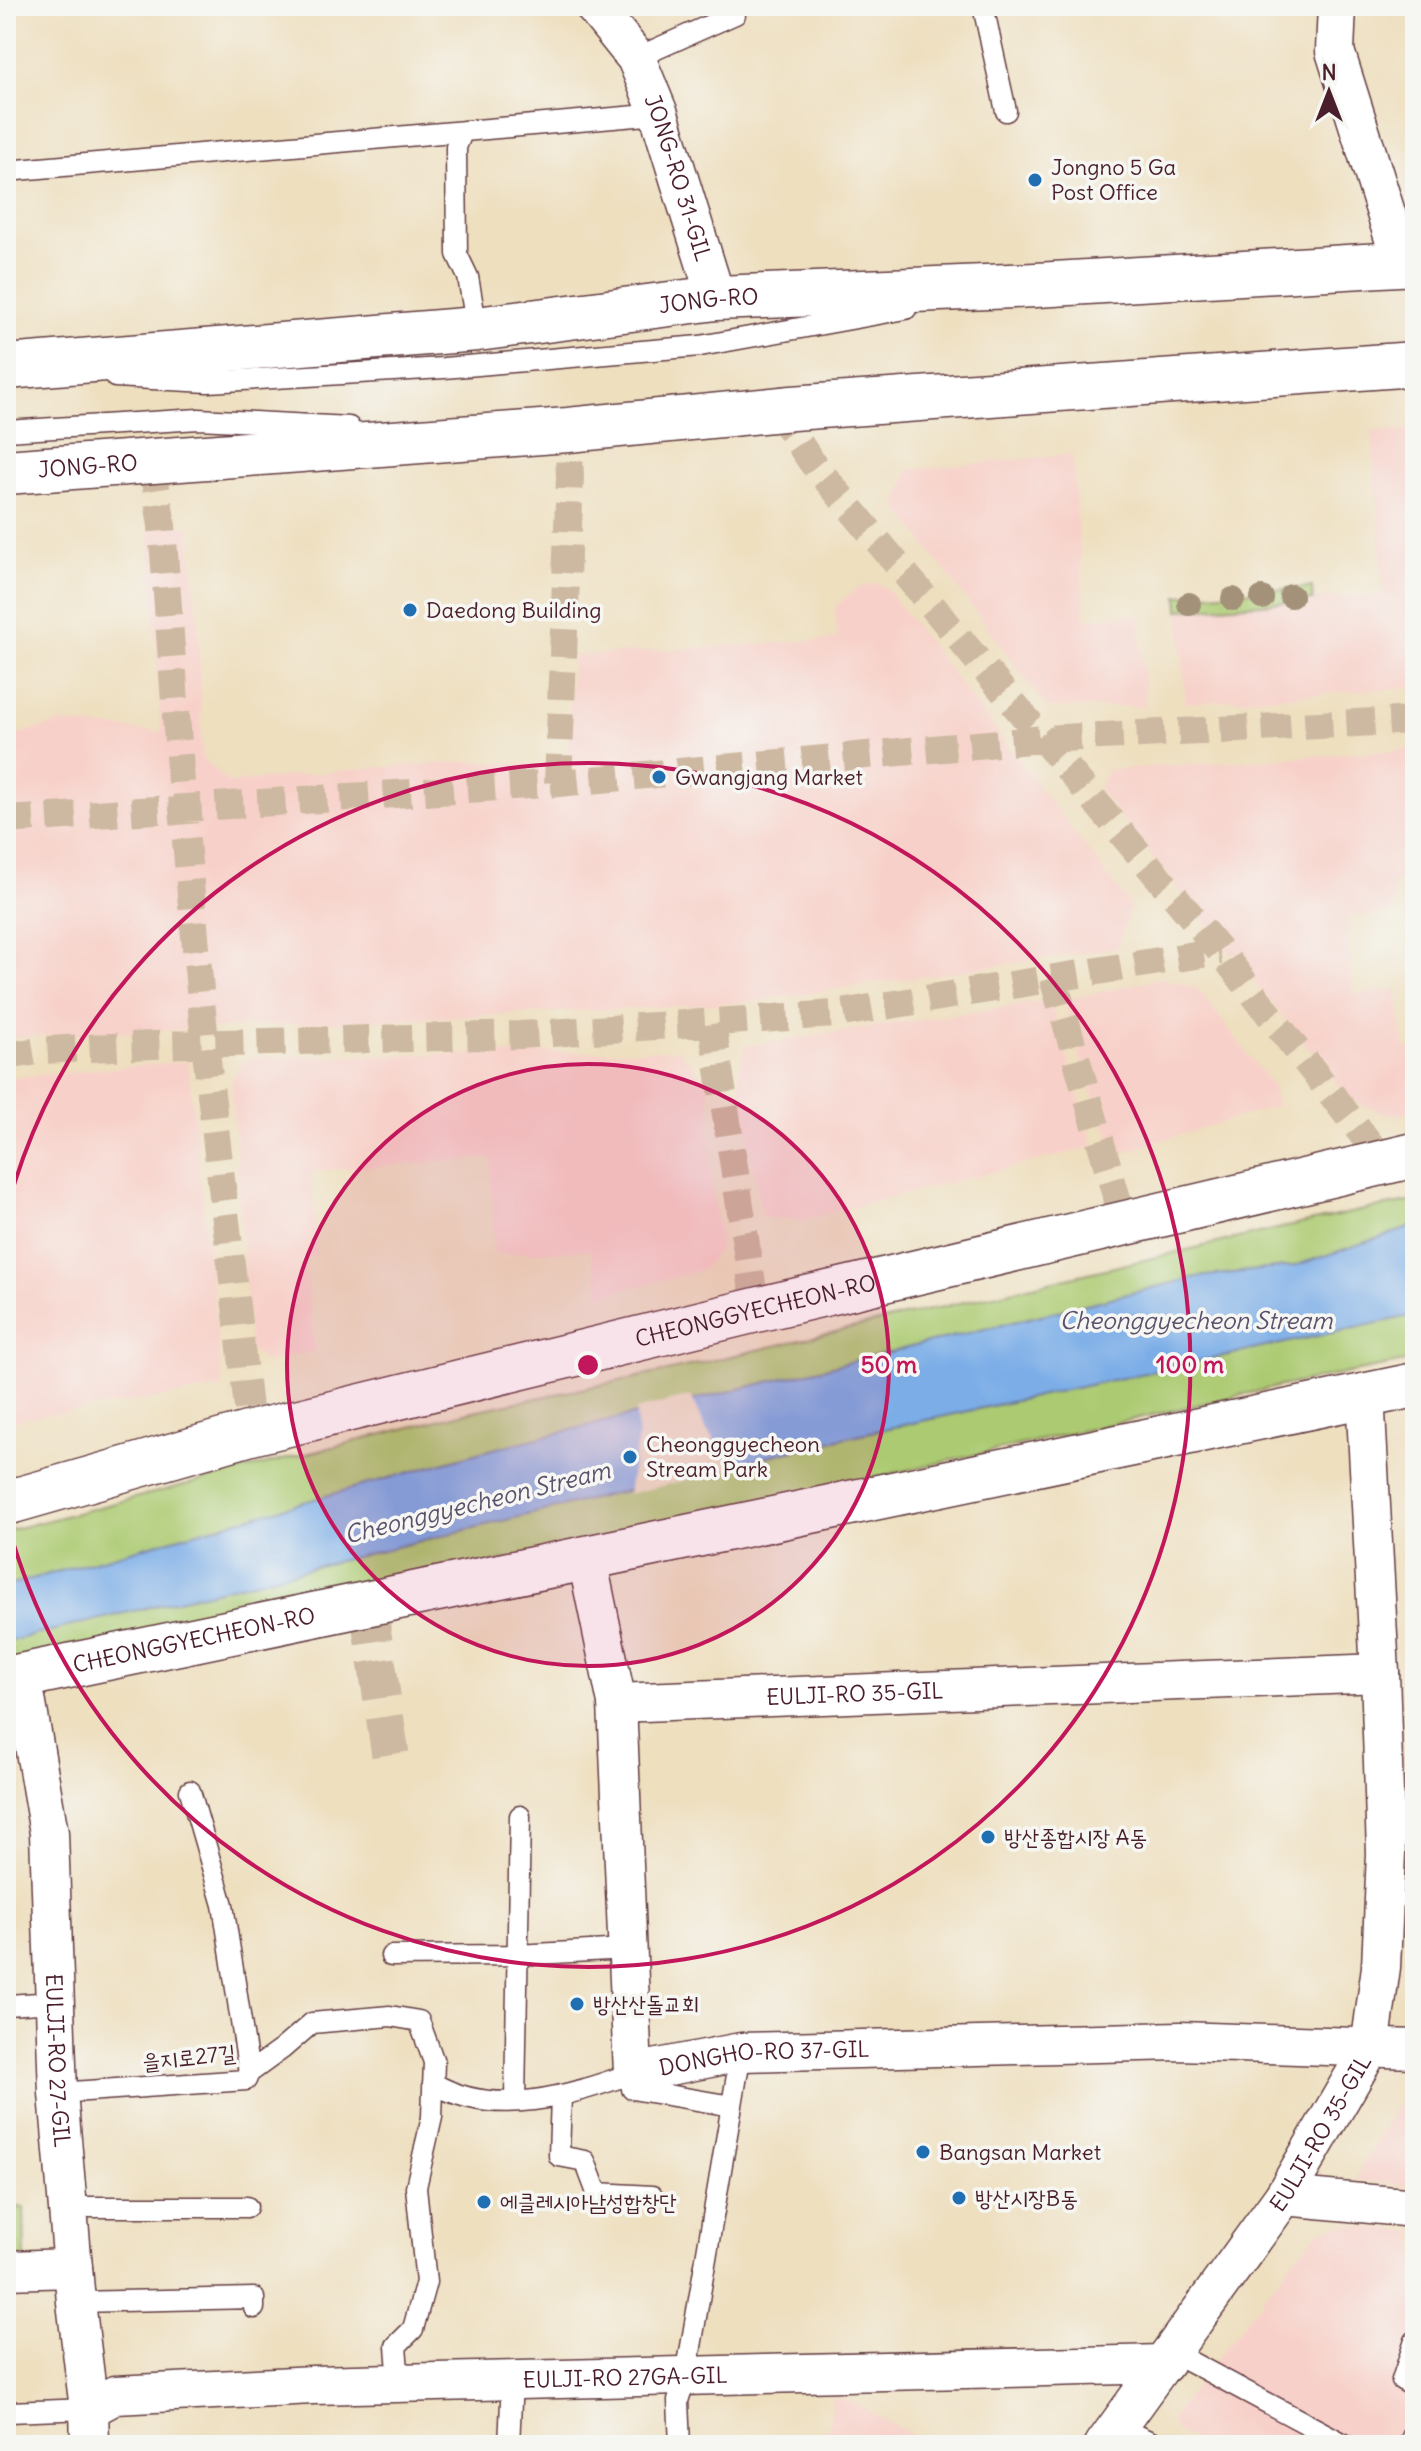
<svg xmlns="http://www.w3.org/2000/svg" width="1421" height="2451" viewBox="0 0 1421 2451" font-family="Delius,'Poor Story',sans-serif">
  <rect width="100%" height="100%" fill="#f6f6f2"/>
  <filter id="ink" filterUnits="userSpaceOnUse"><feTurbulence type="fractalNoise" baseFrequency=".0125" numOctaves="2"/><feDisplacementMap in="SourceGraphic" scale="16" xChannelSelector="R" yChannelSelector="G"/><feConvolveMatrix kernelMatrix="1 2 1 2 8 2 1 2 1" color-interpolation-filters="sRGB"/></filter>
  <filter id="wash" filterUnits="userSpaceOnUse"><feTurbulence type="fractalNoise" baseFrequency=".006" numOctaves="4" result="noise"/><feDisplacementMap in="SourceGraphic" scale="32" xChannelSelector="R" yChannelSelector="G"/><feGaussianBlur stdDeviation="1.8" result="paint"/><feColorMatrix in="noise" values="0 0 0 0 0 0 0 0 0 0 0 0 0 0 0 0 0 1.4 0 .05"/><feComposite in="paint" operator="in"/></filter>
  <g filter="url(#wash)">
    <rect width="100%" height="100%" fill="#eedfbf"/>
    <path fill="#f7d1c9" d="M1415 429V687L1186 703 1179 610 1384 594 1372 431Z
      M1072 454 1085 618 1139 615 1146 706 1047 708 896 505 909 470Z
      M189 525 198 621 202 756 228 783 345 770 472 761 567 767 572 656 837 639 835 606 857 588 876 583 886 588 1131 906 1117 948 741 1003 6 1038V737L59 723 161 732 149 527Z
      M1415 749V878L1397 880 1392 889 1393 912 1347 917 1352 994 1397 990 1404 1048 1415 1047V1112L1393 1115 1352 1102 1098 790 1107 770Z
      M1161 978 1197 988 1273 1087 1276 1106 1117 1154 1088 1084 1064 1000Z
      M1050 1000 1093 1143 1089 1148 801 1220 762 1217 738 1077 745 1046Z
      M678 1050 709 1081 710 1177 721 1246 703 1270 601 1295 590 1250 494 1254 491 1158 312 1171 317 1255 304 1257 314 1351 265 1362 249 1348 231 1080 246 1058Z
      M188 1061 223 1388 28 1418 6 1424V1078Z
      M1415 1401V1677L1407 1678 1400 1404Z
      M1407 1687H1415V1802L1403 1793Z
      M1401 1804 1415 1814V1895L1401 1887Z
      M1415 2073V2187L1354 2180Z
      M1351 2224 1415 2232V2445H1203L1175 2431 1170 2420 1297 2254 1322 2229Z
      M832 2396 853 2402 930 2445H819L829 2425Z"/>
    <path fill="#acca71" stroke="#7b744e" stroke-width="2" d="M1312 587 1313 600 1179 610 1178 596Z
      M1415 1201V1360L1281 1386 6 1673V1531L469 1412 663 1372 1277 1229 1369 1209Z
      M6 2205 24 2208 25 2258H6Z"/>
    <path fill="#7cade7" stroke="#636689" stroke-width="2" d="M1415 1226V1315L843 1438 6 1642V1586L485 1451 1197 1277 1294 1266Z"/>
    <path fill="#eedfbf" d="M691 1396 707 1431 735 1468 628 1494 638 1438 636 1410Z"/>
  </g>
  <g filter="url(#ink)">
    <g fill="none" stroke-linecap="round" stroke-linejoin="round">
      <path stroke="#cdb9a1" stroke-width="28" stroke-dasharray="28 14" stroke-linecap="butt" d="M776 409 811 461 1220 951 1383 1161
        M152 462 162 526 183 809 205 1043 251 1433
        M558 783 570 477 568 430
        M6 820 558 783 1043 739 1415 720
        M1053 978 1124 1223
        M712 1024 756 1310
        M6 1056 45 1050 154 1045 520 1035 835 1014 1220 951"/>
      <path stroke="#cdb9a1" stroke-width="38" stroke-dasharray="38 19" stroke-linecap="butt" d="M368 1604 392 1765"/>
      <defs>
        <path id="service" d="M983 6 1006 111
          M636 58 735 14 734 6
          M463 131 456 147 457 254 468 277 477 329
          M6 171 659 114
          M115 377 208 382 444 368 700 346 906 309
          M6 431 199 419 349 427
          M190 1791 223 1905 249 2073
          M391 1956 517 1955 627 1949
          M7 2005 55 2002
          M433 2083C495 2120 571 2095 633 2073L632 2089 732 2106
          M58 2093 246 2080 249 2073 282 2049 312 2023 390 2016 419 2021 434 2062 432 2117 416 2187 426 2282 413 2329 396 2346 399 2383
          M561 2095 559 2156 585 2161 597 2193 652 2196
          M515 2101 520 1816
          M68 2207H247
          M76 2302 254 2298V2308
          M1415 2341 1402 2380 1415 2387
          M1172 2352 1346 2445
          M8 2412 89 2409
          M1118 2427 1158 2445
          M509 2445 512 2380
          M680 2445 678 2401 686 2376 741 2052
          M1409 2445 1415 2430"/>
        <g id="minor">
          <path id="s1" d="M594 6 636 58 659 114 716 298"/>
          <path d="M1337 6 1335 51 1402 264"/>
          <path id="s2" d="M587 1559 617 1703 633 2073 741 2052 1180 2041 1415 2049"/>
          <path id="s3" d="M22 1675 49 1833 58 2093 76 2302 89 2409 90 2445"/>
          <path id="s4" d="M617 1703 1380 1673"/>
          <path d="M1284 2196 1415 2208"/>
          <path d="M6 2270 73 2268"/>
          <path id="s5" d="M89 2409 115 2395 313 2385 1164 2364"/>
          <path id="s6" d="M1104 2445 1284 2196 1370 2048 1381 1967 1386 1853 1380 1673 1365 1394"/>
        </g>
        <g id="primary">
          <path id="s7" d="M6 367 477 329 716 298 1036 285 1415 263"/>
          <path id="s8" d="M6 472 568 430 792 408 1415 364"/>
          <path id="s9" d="M6 1503 251 1433 756 1310 1415 1155"/>
          <path id="s10" d="M6 1679 1415 1385"/>
        </g>
      </defs>
      <use href="#service" stroke="#633c41" stroke-width="23"/>
      <use href="#minor" stroke="#633c41" stroke-width="41"/>
      <use href="#primary" stroke="#633c41" stroke-width="47"/>
      <use href="#service" stroke="#fff" stroke-width="20"/>
      <use href="#minor" stroke="#fff" stroke-width="38"/>
      <use href="#primary" stroke="#fff" stroke-width="44"/>
    </g>
    <g fill="#a49179">
      <circle cx="1291" cy="596" r="12"/>
      <circle cx="1262" cy="598" r="12"/>
      <circle cx="1233" cy="599" r="12"/>
      <circle cx="1189" cy="604" r="12"/>
    </g>
  </g>
  <circle cx="588" cy="1365" r="301" fill="#c2185b" fill-opacity=".12"/>
  <g fill="none" stroke="#c2185b" stroke-width="4">
    <circle cx="588" cy="1365" r="301"/>
    <path d="M7 1209A602 602 0 1 1 7 1521"/>
  </g>
  <g fill="#1f6fb2" stroke="#f6f6f2" stroke-width="3">
    <circle cx="1035" cy="180" r="8"/>
    <circle cx="410" cy="610" r="8"/>
    <circle cx="659" cy="777" r="8"/>
    <circle cx="630" cy="1457" r="8"/>
    <circle cx="988" cy="1837" r="8"/>
    <circle cx="577" cy="2004" r="8"/>
    <circle cx="923" cy="2152" r="8"/>
    <circle cx="959" cy="2198" r="8"/>
    <circle cx="484" cy="2202" r="8"/>
  </g>
  <g text-anchor="middle" dominant-baseline="central" stroke-width="7" stroke-linejoin="round" paint-order="stroke">
    <g font-size="22" fill="#4a1f2b" stroke="#f6f6f2" text-anchor="start">
      <text x="1051" y="167">Jongno 5 Ga<tspan x="1051" dy="25">Post Office</tspan></text>
      <text x="426" y="610">Daedong Building</text>
      <text x="675" y="777">Gwangjang Market</text>
      <text x="646" y="1444">Cheonggyecheon<tspan x="646" dy="25">Stream Park</tspan></text>
      <text x="1004" y="1837">방산종합시장 A동</text>
      <text x="593" y="2004">방산산돌교회</text>
      <text x="939" y="2152">Bangsan Market</text>
      <text x="975" y="2198">방산시장B동</text>
      <text x="500" y="2202">에클레시아남성합창단</text>
    </g>
    <g font-size="22" fill="#4a1f2b" stroke="#f6f6f2">
      <text stroke="none"><textPath href="#s1" startOffset="194">JONG-RO 31-GIL</textPath></text>
      <text stroke="none"><textPath href="#s7" startOffset="706">JONG-RO</textPath></text>
      <text stroke="none"><textPath href="#s8" startOffset="82">JONG-RO</textPath></text>
      <text stroke="none"><textPath href="#s9" startOffset="774">CHEONGGYECHEON-RO</textPath></text>
      <text stroke="none"><textPath href="#s10" startOffset="192">CHEONGGYECHEON-RO</textPath></text>
      <text stroke="none"><textPath href="#s4" startOffset="238">EULJI-RO 35-GIL</textPath></text>
      <text transform="translate(189 2057) rotate(-6)">을지로27길</text>
      <text stroke="none"><textPath href="#s3" startOffset="388">EULJI-RO 27-GIL</textPath></text>
      <text stroke="none"><textPath href="#s2" startOffset="650">DONGHO-RO 37-GIL</textPath></text>
      <text stroke="none"><textPath href="#s6" startOffset="380">EULJI-RO 35-GIL</textPath></text>
      <text stroke="none"><textPath href="#s5" startOffset="540">EULJI-RO 27GA-GIL</textPath></text>
    </g>
    <g font-size="24" font-style="italic" fill="#5c516d" stroke="#f6f6f2">
      <text x="1196" y="1320">Cheonggyecheon Stream</text>
      <text transform="translate(477 1502) rotate(-14)">Cheonggyecheon Stream</text>
    </g>
  </g>
  <circle cx="588" cy="1365" r="12" fill="#c2185b" stroke="#f6f6f2" stroke-width="4"/>
  <g font-size="24" text-anchor="middle" font-weight="bold" fill="#c2185b" stroke="#f6f6f2" stroke-width="7" stroke-linejoin="round" paint-order="stroke">
    <text x="889" y="1373">50 m</text>
    <text x="1190" y="1373">100 m</text>
  </g>
  <rect width="1421" height="2451" fill="none" stroke="#f6f6f2" stroke-width="32"/>
  <g transform="translate(1329 92)" stroke="#f6f6f2" stroke-width="6" paint-order="stroke">
  <path d="M0-6L14 30L0 20L-14 30Z" fill="#4a1f2b"/>
  <text y="-12" font-size="22" font-weight="bold" text-anchor="middle" fill="#4a1f2b">N</text>
  </g>
</svg>
